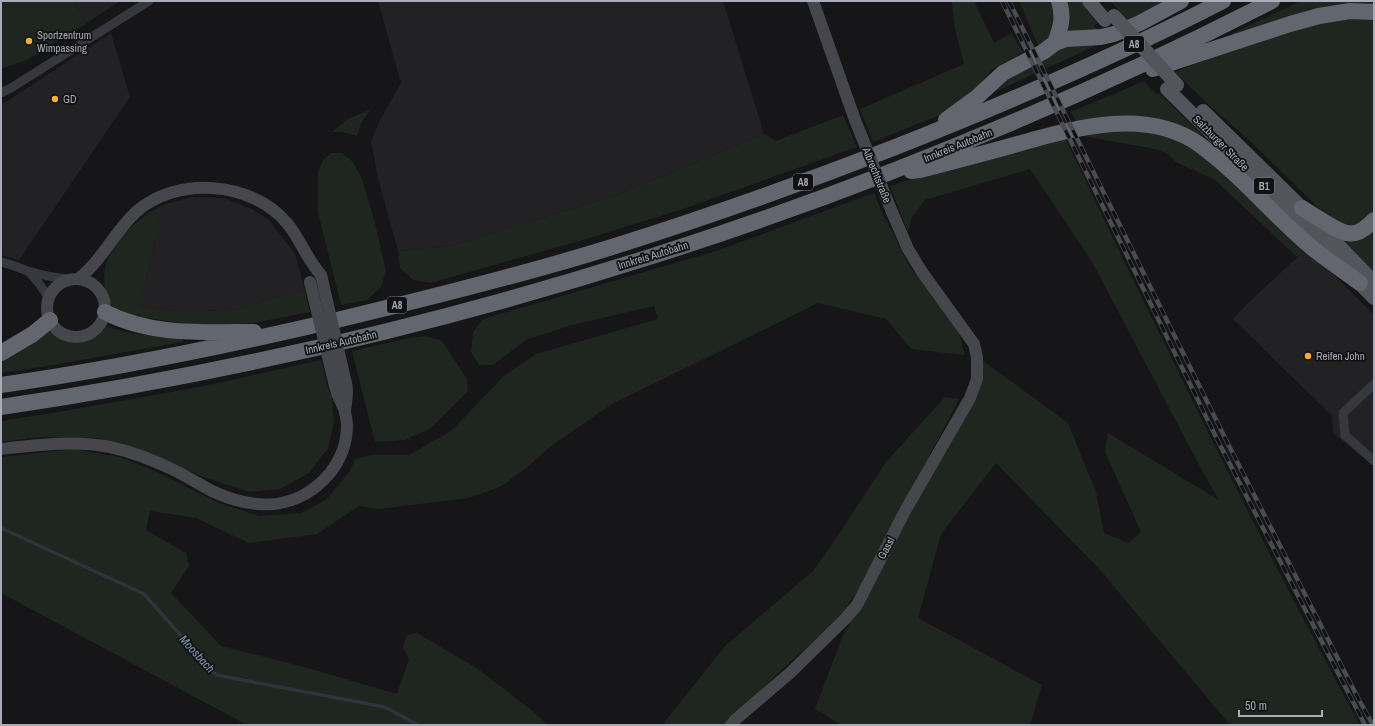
<svg xmlns="http://www.w3.org/2000/svg" width="1375" height="726" viewBox="0 0 1375 726" font-family="'Archivo Narrow',sans-serif">
  <rect width="100%" height="100%" fill="#161618"/>
  <path fill="#222225" d="M73 1H120L87 23Z
    M378 1H723L764 134 617 195 450 246 398 251 378 178 371 142 379 122 401 83Z
    M111 33 130 97 19 260 1 255V104L6 102Z
    M191 197 224 198 252 209 270 221 295 254 305 291 275 297 241 309 187 312 140 307 163 205Z
    M1305 250 1338 279 1374 315V466L1333 433 1332 416 1233 319 1248 303Z"/>
  <path fill="#1e261f" d="M1 1H73L87 23 29 59 1 69Z
    M952 1H974L994 43 1011 33 1023 52 993 69 964 102 935 117 873 142 860 109 964 64 954 25Z
    M1019 1H1053L1056 21 1052 37 1040 50Z
    M1065 1H1081L1098 23 1094 26 1100 32 1065 33Z
    M1110 1H1171L1130 22Z
    M1301 1H1374V6L1233 38 1231 34Z
    M1341 18H1374V212L1356 227 1334 223 1248 139 1211 107 1175 72C1229 51 1284 30 1341 18Z
    M1104 42 990 94 1014 71 1070 43Z
    M1144 81 1156 94 1159 93 1210 143 1185 128 1077 124 1071 112Z
    M371 109 361 123 357 136 342 132H332L348 119Z
    M843 115 857 147 683 209 583 240 430 283 413 280 400 268 398 251 450 246 617 195 764 134 776 141Z
    M1112 128 1144 129 1195 147 1305 250 1297 257 1215 180 1176 162 1168 154 1155 149 1083 136Z
    M1064 136C1159 334 1255 532 1360 725H1230L1101 571 996 463 941 534 918 618 1042 685 1031 722 1029 725H841L815 709 843 635 884 564 923 489 979 392 978 357 1068 423 1096 492 1104 533 1129 543 1141 532 1105 452 1108 433 1219 500 1205 476 1091 260 1030 169 925 200 912 217 908 232 890 186 963 163Z
    M332 153H342L353 162 362 179 374 219 386 271 381 287 367 300 341 305 318 213V171L324 159Z
    M874 193 883 215 893 233 909 266 957 327 965 355 911 349 886 319 818 303 612 404 551 446 530 465 502 486 469 498 379 509 359 506 317 534 249 543 196 518 150 511 146 530 186 553 189 566 171 593 221 646 304 667 397 694 409 659 403 647 407 635 417 633 478 669 534 712 547 725H247L1 593V457L74 449 120 457 159 473 217 502 259 516 301 513 326 500 350 471 355 459 371 455H409L451 431 505 375 536 354 658 319 654 306 572 325 526 340 493 365H479L471 352 473 332 483 319 716 251Z
    M163 205 140 307 187 312 241 309 275 297 305 291 310 312 254 323 200 326 122 314C113 309 109 302 106 292 95 255 133 220 163 205Z
    M1374 227V273L1337 236Z
    M105 326C131 335 155 336 182 338L183 342 53 365 1 373V358L50 329 61 339 73 342 87 340 99 334Z
    M425 336 442 341 467 379 468 391 431 428 405 440 375 442 352 351 409 338Z
    M321 360 328 388 332 397 334 422 328 448 309 473 280 489 249 492 201 476 148 452 99 438 40 437 1 442V421L58 412 205 386Z
    M945 397 959 399 865 580 839 618 778 673 725 725H662L725 646 813 571 831 546 886 462Z"/>
  <g fill="none" stroke-linecap="round" stroke-linejoin="round">
    <path stroke="#2c353c" stroke-width="3.5" d="M1 528 144 594 216 675 385 707 418 725"/>
    <path stroke="#37383d" stroke-width="9" d="M1 93 11 88 149 1
      M1 262C11 264 19 268 28 271 41 275 55 278 69 279
      M28 271 38 282 49 298
      M1374 384 1343 413 1345 435 1374 461"/>
    <path stroke="#45474d" stroke-width="12" d="M813 1 855 120
      M78 279C102 261 114 232 136 212 177 176 250 181 286 222 296 233 301 246 309 258 312 264 317 270 321 275L322 279
      M47 308a29 29 0 1 1 58 0a29 29 0 1 1-58 0Z
      M335 386 337 393 345 411
      M1 449C37 445 74 440 110 447 133 452 156 461 178 472 189 478 201 485 212 491 255 511 298 511 330 473 341 459 347 442 347 425 347 421 346 417 345 413 345 403 349 394 346 383
      M731 725 735 720 790 673 845 619 857 605 905 511 970 398 977 379V357L974 344 922 272 908 249 892 212"/>
    <path stroke="#53555c" stroke-width="14" d="M1089 1 1105 20
      M1167 89 1271 192 1374 298
      M1203 111 1302 208 1374 282"/>
    <path stroke="#63666e" stroke-width="16" d="M1055 43C1061 27 1064 18 1059 1
      M1153 69 1290 24 1319 16 1350 11 1374 12
      M946 120 976 98 1003 73 1043 52 1055 43 1066 39 1101 37 1114 34 1140 23 1181 1
      M911 171 920 170C951 162 982 154 1014 145 1072 129 1146 106 1200 145 1241 175 1273 215 1311 247 1327 260 1344 271 1360 283
      M1302 208C1310 213 1318 218 1326 223 1347 236 1356 239 1374 220
      M105 312C150 336 204 332 254 332
      M1 353 33 334 50 320
      M1 385C114 369 226 346 337 320 429 298 522 275 612 247 707 217 800 184 893 148 1005 104 1116 56 1223 1
      M1 407C443 342 875 204 1272 1"/>
    <defs>
      <path id="rail" d="M1002 1 1220 445 1365 725
        M1009 1 1227 442 1358 698 1373 725"/>
    </defs>
    <use href="#rail" stroke="#4a4c52" stroke-width="4.5"/>
    <use href="#rail" stroke="#111113" stroke-width="3" stroke-dasharray="9" stroke-linecap="butt"/>
    <path stroke="#45474d" stroke-width="12" d="M855 120 892 212
      M322 279 346 383
      M310 282 335 386"/>
    <path stroke="#53555c" stroke-width="14" d="M1114 16 1177 85"/>
  </g>
  <g fill="#f2b134" stroke="#111113" stroke-width="1.5">
    <circle cx="29" cy="41" r="4"/>
    <circle cx="55" cy="99" r="4"/>
    <circle cx="1308" cy="356" r="4"/>
  </g>
  <g text-anchor="middle" dominant-baseline="central" stroke-width="3.5" stroke-linejoin="round" paint-order="stroke">
    <g fill="#111113" stroke="#7b7e86" stroke-width="1">
      <rect x="1124" y="36" width="20" height="16" rx="3"/>
      <rect x="793" y="174" width="20" height="16" rx="3"/>
      <rect x="1254" y="178" width="20" height="16" rx="3"/>
      <rect x="387" y="297" width="20" height="16" rx="3"/>
    </g>
    <g font-size="10" font-weight="bold" fill="#a8adb8">
      <text x="1134" y="44">A8</text>
      <text x="803" y="182">A8</text>
      <text x="1264" y="186">B1</text>
      <text x="397" y="305">A8</text>
    </g>
    <g font-size="11" fill="#a8adb8" stroke="#111113" text-anchor="start">
      <text x="37" y="35">Sportzentrum<tspan x="37" dy="13">Wimpassing</tspan></text>
      <text x="63" y="99">GD</text>
      <text x="1316" y="356">Reifen John</text>
    </g>
    <g font-size="11" fill="#a8adb8" stroke="#111113">
      <text transform="translate(1221 143) rotate(45)">Salzburger Straße</text>
      <text transform="translate(958 145) rotate(-22)">Innkreis Autobahn</text>
      <text transform="translate(877 175) rotate(68)">Albrechtstraße</text>
      <text transform="translate(653 255) rotate(-17)">Innkreis Autobahn</text>
      <text transform="translate(341 342) rotate(-13)">Innkreis Autobahn</text>
      <text transform="translate(886 548) rotate(-62)">Gassl</text>
    </g>
    <g font-size="12" font-style="italic" fill="#7f9bb3" stroke="#111113">
      <text transform="translate(197 654) rotate(48)">Moosbach</text>
    </g>
  </g>
  <rect width="1375" height="726" fill="none" stroke="#a8adb8" stroke-width="4"/>
  <path d="M1239 710v6h83v-6" fill="none" stroke="#a8adb8" stroke-width="2"/>
  <text x="1245" y="710" font-size="12" fill="#a8adb8" stroke="#111113" stroke-width="3" paint-order="stroke">50 m</text>
</svg>
